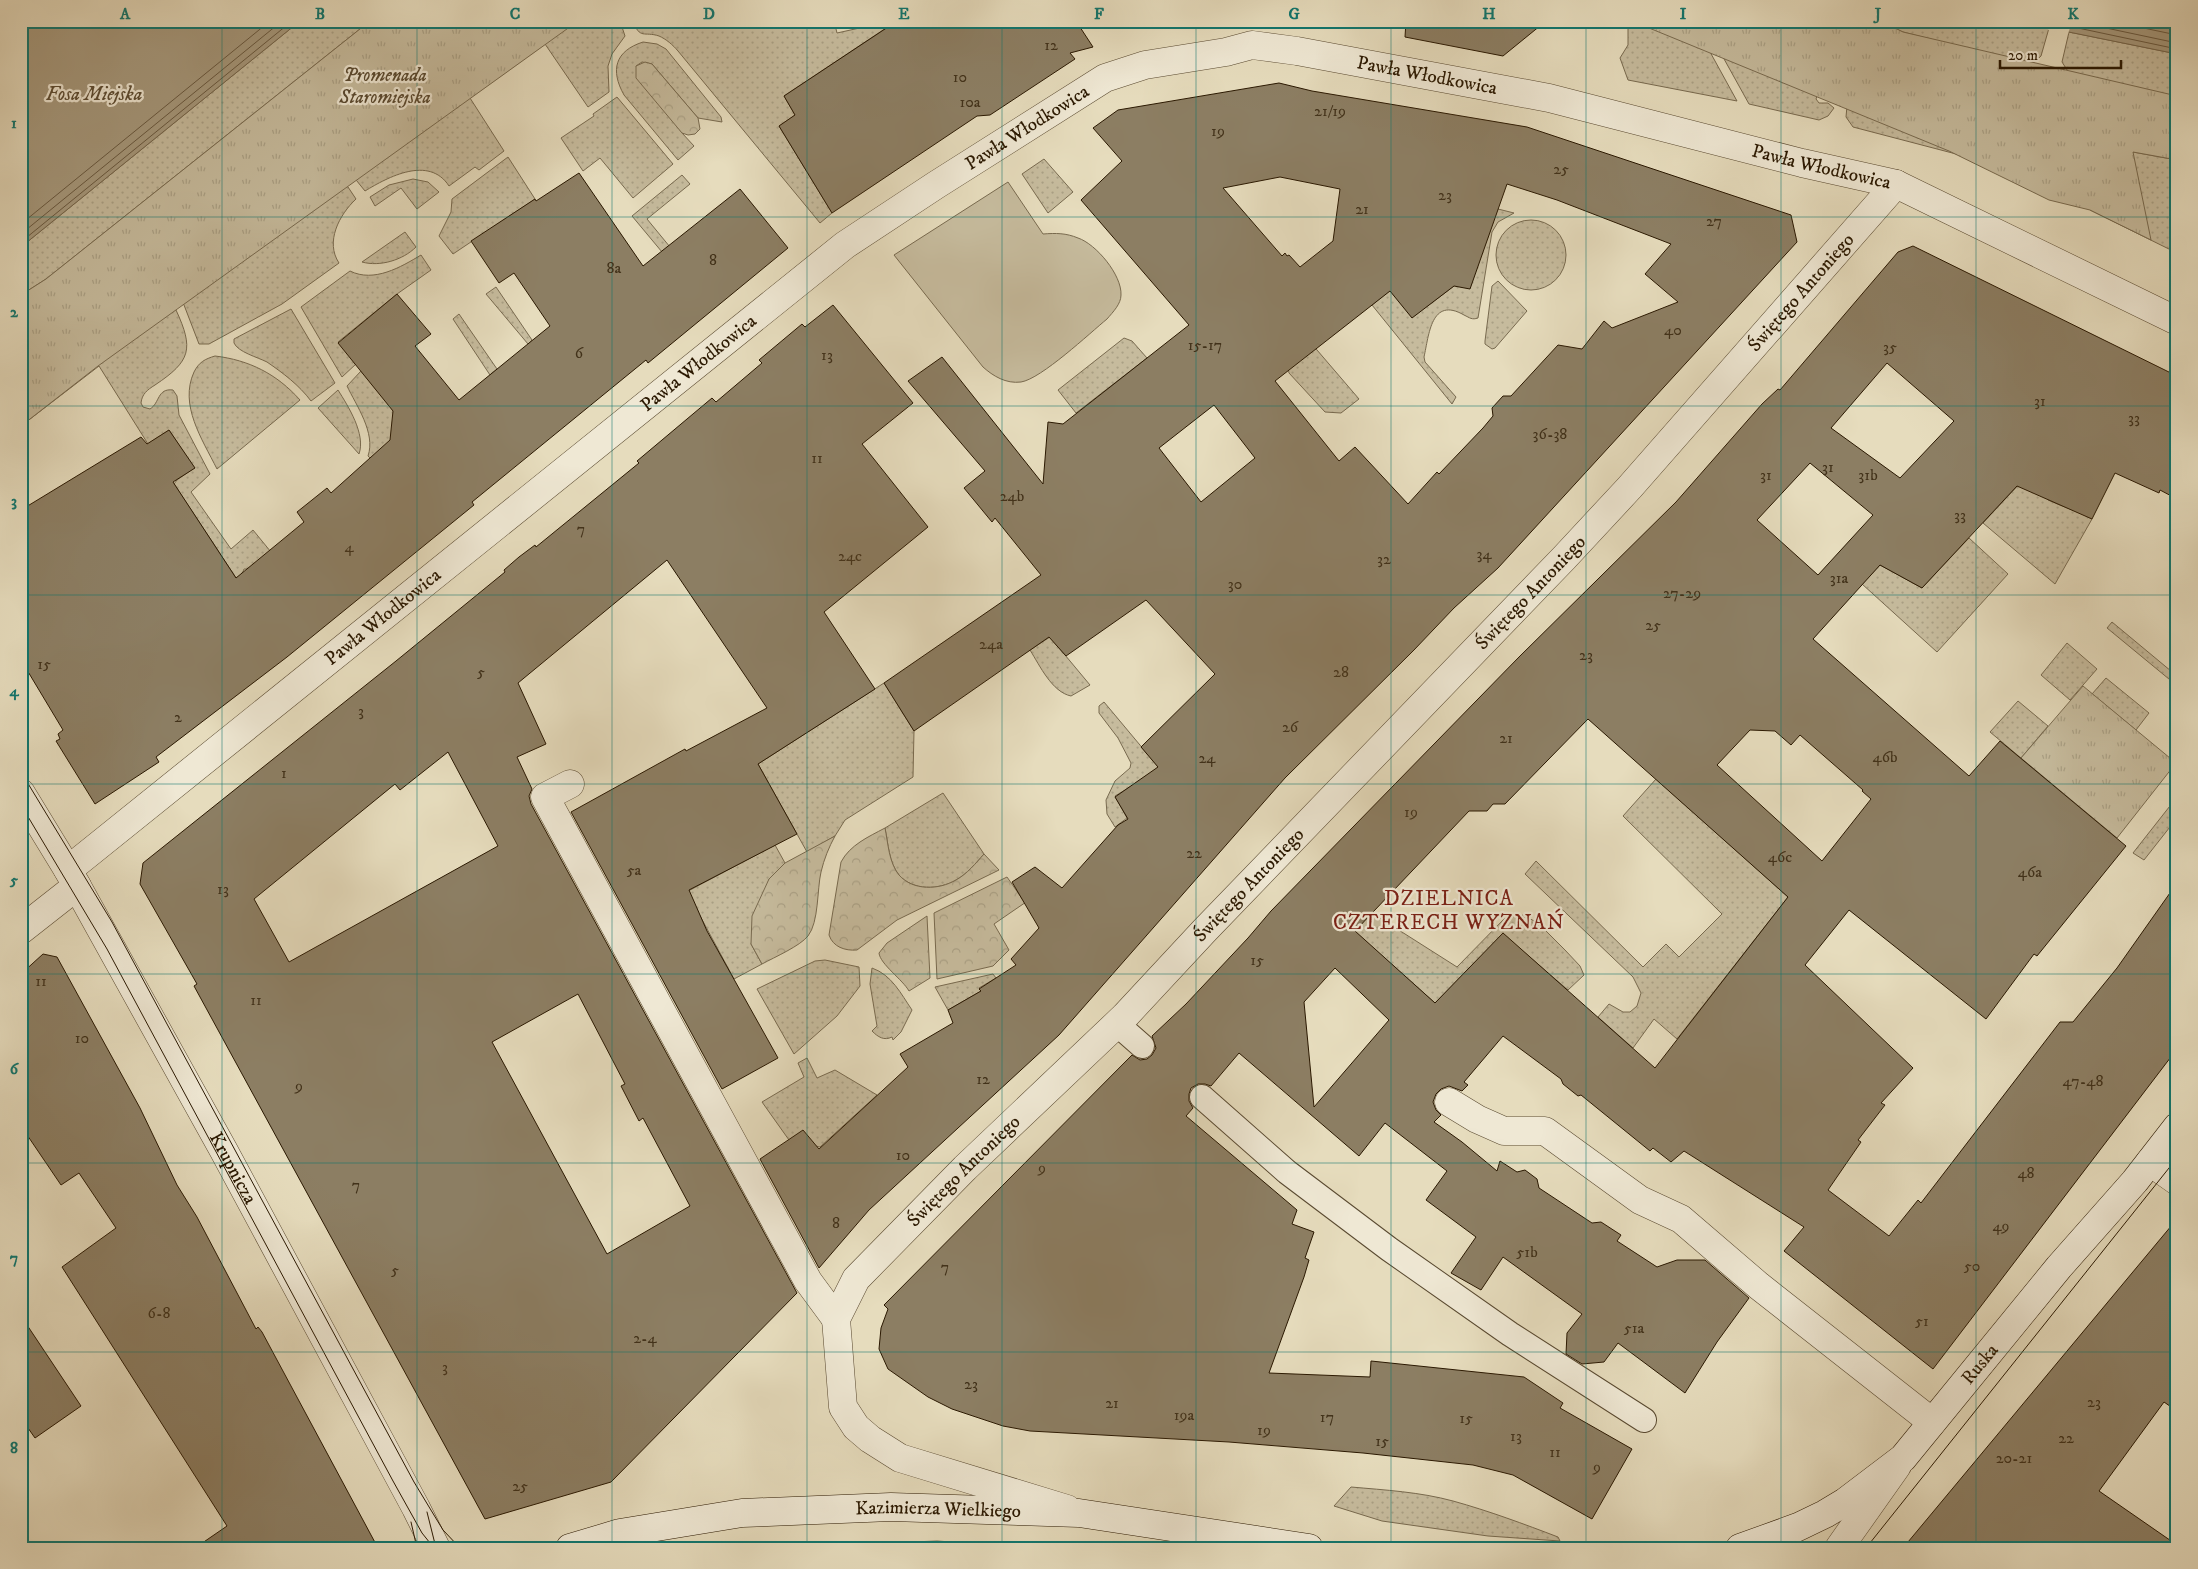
<svg xmlns="http://www.w3.org/2000/svg" width="2198" height="1569" viewBox="0 0 2198 1569" font-family="'IM FELL DW Pica',serif">
  <defs>
    <pattern id="grass-dots" width="8" height="8" patternUnits="userSpaceOnUse" patternTransform="scale(1.25)"><rect width="8" height="8" fill="#c6bb9d"/><path d="M2 2h.1M6 6h.1" fill="none" stroke="#aaa085" stroke-width="1.8" stroke-linecap="round"/></pattern>
    <pattern id="forest-crowns" width="20" height="18" patternUnits="userSpaceOnUse" patternTransform="scale(1.25)"><rect width="20" height="18" fill="#c6bb9d"/><path d="M2 6a3 3 0 1 1 6 0M12 15a3 3 0 1 1 6 0" fill="none" stroke="#aaa085"/></pattern>
    <pattern id="park-tufts" width="24" height="20" patternUnits="userSpaceOnUse" patternTransform="scale(1.25)"><rect width="24" height="20" fill="#c6bb9d"/><path d="M3 7l-1-3M5 7V3M7 7l1-3M15 17l-1-3M17 17v-4M19 17l1-3" fill="none" stroke="#aaa085"/></pattern>
  </defs>
  <rect width="100%" height="100%" fill="#e6dcbd"/>
  <filter id="stains"><feTurbulence type="fractalNoise" baseFrequency=".004" numOctaves="4"/><feColorMatrix values="0 0 0 0 .2 0 0 0 0 .09 0 0 0 0 .02 0 0 0 .5 -.17"/></filter>
  <radialGradient id="worn" r=".72"><stop offset=".6" stop-color="#630" stop-opacity="0"/><stop offset="1" stop-color="#630" stop-opacity=".3"/></radialGradient>
  <path fill="url(#grass-dots)" stroke="#786a4f" d="M300 21H370L46 279 21 295V247Z
    M463 21H620L625 36 612 54 608 66 609 92 588 107 545 44 470 98 504 151 479 170 475 167 449 186C429 155 388 177 365 191L323 139Z
    M633 21H698L702 25 709 21H834L837 33 891 21 892 24 784 96 795 115 779 126 832 213 820 223 678 51C673 45 666 39 659 36 644 31 640 40 633 21Z
    M1630 21H1693L1737 101 1628 80 1620 58 1628 45V24Z
    M1703 21 1818 93 1816 99 1819 103H1828L1834 108 1828 116 1819 120 1749 104Z
    M1878 21H2028L2049 28 2041 56 2031 65 1903 32Z
    M2069 32 2177 54V97L2069 73 2062 62Z
    M643 42 657 44 666 49 721 117 722 122 698 118 652 64 642 62 636 66 682 133 694 146 678 160 624 95C610 70 615 51 643 42Z
    M617 97 673 164 633 198 600 158 583 171 561 138 594 116 593 114Z
    M1847 106 1960 155 1853 127 1846 117Z
    M312 147 348 187 356 199C339 215 325 242 339 263L282 304 209 344H199L184 305 160 268Z
    M2133 152 2177 160V253L2090 210Z
    M508 157 535 199 453 254 439 236 451 212 452 199Z
    M1044 159 1073 192 1048 213 1022 174Z
    M682 175 690 184 647 219 670 247 662 252 632 216Z
    M413 179 428 182 439 192 417 209 401 188 375 206 370 197 389 185Z
    M1498 209 1514 213 1498 222 1492 232 1478 318C1472 320 1470 318 1464 315 1431 296 1429 335 1424 357L1425 362 1456 397 1452 404 1372 305 1390 290 1426 307 1454 286Z
    M1496 255a35 35 0 1 1 70 0a35 35 0 1 1-70 0Z
    M405 232 416 247C403 260 380 267 362 262Z
    M421 255 431 270 397 294 338 342 356 364 342 377 301 307 350 271C374 283 401 267 421 255Z
    M1498 281 1527 311 1495 348 1492 349 1485 344V341L1492 286Z
    M496 287 532 340 528 344 486 294Z
    M1275 301 1359 399 1341 413 1325 412 1289 373Z
    M291 309 335 383 311 401C299 385 283 373 267 362 257 357 238 352 234 343V339Z
    M176 310C194 349 191 361 155 385 147 390 142 394 141 403L143 407 150 409C160 403 157 388 173 390L177 396 179 415 210 474 191 492 231 549 253 530 271 552 250 569H244L242 574 250 599 174 484 177 480 194 468 169 430 148 444 99 366 21 426V372Z
    M459 314 497 369 490 375 453 319Z
    M1124 338 1132 341 1147 358 1076 413 1058 390Z
    M215 356C249 360 277 374 300 400L217 469C202 439 179 405 194 372 199 362 205 359 215 356Z
    M361 371 432 458H370L368 456C376 433 356 405 347 386Z
    M338 390C348 406 366 434 359 454L318 408Z
    M2023 480 2049 497 2048 500C2063 507 2078 511 2092 519L2055 584 1983 523Z
    M1969 538 2008 574 1937 652 1862 584 1880 565 1922 588Z
    M2112 622 2177 676 2175 684 2107 628Z
    M1050 637 1090 685 1071 696C1052 692 1040 666 1030 650Z
    M2067 643 2097 669 2070 700 2041 675Z
    M2106 678 2149 713 2136 730 2092 694Z
    M884 683 914 731 913 777 845 820 835 836 807 852 758 764Z
    M2018 701 2048 726 2021 758 1990 732Z
    M1104 702 1160 769 1115 796 1127 818 1115 827 1107 814 1106 800 1115 781 1130 768 1131 763 1118 738 1099 713V706Z
    M1656 779 1788 897 1677 1039 1654 1019 1633 1048 1598 1017 1609 1004 1623 1012H1630L1637 1006 1641 993 1633 977 1525 874 1536 861 1643 967 1666 944 1679 957 1722 914 1623 816Z
    M943 793 984 854C976 863 967 874 956 880 939 890 913 891 899 875 889 863 888 843 885 828Z
    M2177 797V818L2144 860 2133 853Z
    M775 845 785 863 769 879 751 944 762 964 734 979 699 914 675 898Z
    M1372 913 1457 967 1505 918 1524 915 1539 924 1565 950 1580 966 1584 975 1568 990 1503 934 1435 1003 1354 931Z
    M825 960 859 967 860 986 837 1016 794 1054 757 989 815 961Z
    M872 968C892 975 901 994 912 1010L901 1032 893 1040 892 1037C884 1041 878 1037 872 1031L877 1026 870 984Z
    M993 974 996 978 979 988 981 991 948 1010 935 987Z
    M807 1058 817 1078 835 1070 877 1095 820 1147 789 1140 762 1102 804 1077 798 1063Z
    M1351 1487C1385 1490 1420 1492 1453 1501 1489 1511 1524 1524 1558 1537L1560 1541 1488 1536 1382 1521 1334 1506Z
    M937 1541 1038 1548H927L912 1546V1542Z"/>
  <path fill="url(#forest-crowns)" stroke="#786a4f" d="M645 62 652 64 698 118 700 129 695 134 688 135 682 133 636 78V66Z
    M885 828C888 843 889 863 899 875 913 891 939 890 956 880 967 874 976 863 984 854L999 870 897 920 857 950C845 951 833 947 829 935L841 862C850 845 868 837 885 828Z
    M835 836C829 847 824 859 821 872 817 889 819 922 808 936 800 946 775 957 762 964L751 944 752 916 769 879 785 863Z
    M1007 877 1023 900H1029L994 924 1009 950 993 966 937 979 934 913Z
    M927 916 930 978 909 991C903 980 880 964 879 953L887 943Z"/>
  <path fill="url(#park-tufts)" stroke="#786a4f" d="M370 21H578L98 366 21 426V295L46 279Z
    M1632 21H1881L1903 32 2177 96V160L2133 152 2151 240 2090 210 2049 200 1949 151Z
    M2083 686 2176 763 2117 838 2021 758Z"/>
  <path fill="#c6bb9d" stroke="#786a4f" d="M1008 182 1043 234C1056 233 1066 233 1078 238 1096 244 1122 275 1121 295 1121 304 1113 312 1107 319 1090 333 1041 379 1021 382 1006 384 993 376 983 367L894 255Z"/>
  <path fill="#a6997d" stroke="#74654b" d="M21 21H300L21 247Z
    M2028 21H2177V54L2049 28Z"/>
  <path fill="#e6dcbd" d="M2050 21H2072L2068 34 2048 30Z"/>
  <g fill="none" stroke-linecap="round" stroke-linejoin="round">
    <path stroke="#68583f" stroke-width="1" d="M2045 21 2177 49
      M2073 21 2177 43
      M2110 21 2177 35
      M21 224 270 21
      M21 234 282 21
      M21 242 292 21"/>
  </g>
  <path fill="#8c7e63" stroke="#2a1801" fill-rule="evenodd" d="M897 21H1076L1093 47 1070 53 1075 59 990 115 977 116 832 213 779 126 795 115 784 96Z
    M1406 21H1546L1503 56 1405 37Z
    M1279 83 1312 91 1527 127 1791 215 1797 242 1498 568 1454 608 1414 650 1285 778 1059 1035 869 1210 819 1268 760 1159 803 1130 819 1149 908 1067 900 1054 953 1023 948 1010 981 991 979 989 1016 965 1011 959 1039 928 1012 882 1035 867 1062 888 1118 825 1128 819 1115 797 1158 767 1141 747 1215 674 1146 600 1066 656 1049 637 914 731 884 683 1041 575 995 518 992 522 964 488 985 471 908 381 942 357 1043 484 1048 422 1063 424 1189 325 1081 200 1122 161 1093 128 1118 110ZM1280 177 1340 189 1333 241 1300 267 1289 255 1287 256 1285 253 1282 256 1223 188ZM1507 184 1557 200 1671 244 1645 274 1678 302 1612 328 1604 321 1582 349 1558 345 1511 396H1503L1492 408 1493 416 1483 428 1439 474 1437 472 1408 504 1355 447 1339 461 1275 381 1390 291 1412 318 1454 286 1470 289ZM1214 405 1255 458 1201 502 1159 448Z
    M579 173 643 266 740 189 788 248 648 363 646 360 472 502 474 505 287 657 156 757 159 762 95 804 56 741 60 739 58 734 63 730 21 660V510L141 437 147 444 169 430 195 468 173 482 236 578 304 522 297 512 327 488 331 493 390 440 393 411 338 343 397 294 431 334 415 346 459 400 550 326 514 273 499 283 471 241 535 199 536 201Z
    M1913 246 2177 376V499L2160 490 2159 493 2115 473 2092 519 2017 486 1922 588 1880 565 1813 639 1969 776 2000 741 2126 846 2037 956 2034 954 1986 1019 1849 910 1805 965 1913 1068 1881 1103 1885 1105 1858 1140 1861 1142 1828 1190 1889 1236 1918 1200 1921 1203 2060 1022H2073L2117 968 2177 883V1049L1933 1369 1784 1251 1804 1227 1684 1151 1671 1162 1653 1148 1650 1151 1581 1095 1578 1096 1563 1084 1561 1079 1503 1036 1464 1082 1468 1085 1462 1091 1449 1086 1441 1089 1436 1094 1433 1102 1436 1110 1441 1115 1434 1122 1462 1142 1497 1171 1500 1161 1517 1172 1525 1170 1537 1179 1539 1188 1592 1223 1601 1222 1621 1235 1617 1241 1657 1267 1677 1260H1705L1749 1298 1717 1342 1685 1393 1618 1343 1604 1362 1582 1364 1566 1354 1567 1333 1582 1314 1503 1257 1481 1290 1451 1273 1476 1237 1426 1200 1447 1171 1385 1123 1359 1156 1239 1053 1211 1086 1205 1084H1198L1191 1088 1189 1094V1101L1193 1108 1186 1116 1297 1210 1292 1224 1314 1232 1305 1258 1309 1260 1304 1277 1269 1373 1370 1377 1371 1361 1524 1377 1563 1403 1560 1408 1632 1449 1592 1519 1513 1475 1473 1465 1363 1453 1229 1442 1030 1431 1003 1426 952 1409 928 1397 888 1369 879 1349 881 1328 888 1309 884 1305 1132 1055 1140 1060 1147 1059 1152 1055 1156 1048 1152 1036 1186 1004 1248 938 1271 911 1519 657 1676 502 1762 404 1778 389 1780 390 1898 252ZM1887 363 1954 421 1900 478 1831 428ZM1810 463 1873 515 1818 575 1757 520ZM1588 719 1788 897 1655 1068 1503 933 1435 1003 1355 931 1469 811H1487L1493 804H1505ZM1750 730 1775 731 1791 745 1800 735 1863 790 1862 791 1871 799 1822 861 1717 765ZM1335 968 1389 1020 1314 1107 1304 1002Z
    M833 305 913 403 862 444 928 527 824 612 875 689 758 764 797 834 689 890 707 931 778 1058 722 1089 571 812 685 749 686 751 767 708 667 560 518 683 546 744 517 757 532 789 529 796 531 804 797 1293 611 1482 485 1519 194 986 197 984 140 884 143 863 396 661 505 572 504 570 519 557 535 545 536 547 639 463 637 461 712 398 716 402 762 363 759 360 802 324 805 327ZM448 752 498 846 289 962 254 899 395 784 400 790ZM578 994 625 1084 621 1086 639 1121 643 1118 690 1206 607 1254 492 1042Z
    M43 954 57 957 140 1108 177 1185 197 1217 256 1329 258 1327 262 1332 378 1548H195L227 1526 62 1267 116 1228 79 1173 61 1185 21 1126V974Z
    M2177 1219V1411L2164 1402 2099 1491 2177 1545V1548H1903Z
    M21 1316 81 1406 35 1438 21 1418Z"/>
  <g fill="none" stroke-linecap="round" stroke-linejoin="round">
    <defs>
      <path id="service" d="M1117 1024 1142 1046
        M1202 1097 1287 1172 1389 1249 1510 1334 1644 1420"/>
      <path id="pedestrian" d="M21 930 77 886
        M1449 1102 1477 1119 1504 1131H1545L1640 1200 1681 1219 1759 1286 1932 1422"/>
      <g id="minor">
        <path d="M570 784 545 797 808 1281 836 1319"/>
        <path id="s1" d="M68 870 845 245 936 185 1105 78 1145 65 1226 52 1252 45 1297 51 1549 98 1802 163 1896 184 2177 321"/>
        <path d="M2150 1162 2177 1181"/>
        <path id="s2" d="M1067 1509 900 1458 870 1439 856 1427 843 1407 836 1319 856 1279 965 1168 1125 1016 1205 930 1564 558 1630 487 1896 184"/>
      </g>
      <g id="tertiary">
        <path id="s3" d="M21 793 68 870 224 1151 416 1508 436 1548"/>
        <path d="M1839 1548 1897 1466"/>
      </g>
      <g id="secondary">
        <path id="s4" d="M570 1548 620 1533 742 1513 891 1507 1079 1513 1309 1548"/>
        <path id="s5" d="M1740 1548 1798 1527 1825 1514 1845 1502 1903 1458 2059 1267 2135 1181 2177 1127"/>
      </g>
    </defs>
    <use href="#service" stroke="#594930" stroke-width="26"/>
    <use href="#pedestrian" stroke="#594930" stroke-width="29"/>
    <use href="#minor" stroke="#594930" stroke-width="29"/>
    <use href="#tertiary" stroke="#594930" stroke-width="29"/>
    <use href="#secondary" stroke="#2a1801" stroke-width="29"/>
    <use href="#service" stroke="#efe8d4" stroke-width="24"/>
    <use href="#pedestrian" stroke="#efe8d4" stroke-width="28"/>
    <use href="#minor" stroke="#efe8d4" stroke-width="28"/>
    <use href="#tertiary" stroke="#efe8d4" stroke-width="28"/>
    <use href="#secondary" stroke="#efe8d4" stroke-width="28"/>
    <path stroke="#2a1801" stroke-width="1" d="M21 772 112 922 414 1482 443 1530 460 1548
      M21 805 107 949 393 1481 422 1533 434 1548
      M427 1512 436 1548
      M411 1522 417 1548
      M1866 1548 2177 1158"/>
  </g>
  <path fill="none" stroke="#0f766e" stroke-width="1" stroke-opacity="0.55" d="M222 21V1548M417 21V1548M612 21V1548M807 21V1548M1002 21V1548M1196 21V1548M1391 21V1548M1586 21V1548M1781 21V1548M1976 21V1548M21 217H2177M21 406H2177M21 595H2177M21 784H2177M21 974H2177M21 1163H2177M21 1352H2177"/>
  <g text-anchor="middle" dominant-baseline="central" stroke-width="4.5" stroke-linejoin="round" paint-order="stroke">
    <g font-size="16" fill="#42321a">
      <text x="1051" y="45">12</text>
      <text x="960" y="77">10</text>
      <text x="970" y="102">10a</text>
      <text x="1330" y="111">21/19</text>
      <text x="1218" y="131">19</text>
      <text x="1561" y="169">25</text>
      <text x="1445" y="195">23</text>
      <text x="1362" y="209">21</text>
      <text x="1714" y="221">27</text>
      <text x="713" y="260">8</text>
      <text x="614" y="268">8a</text>
      <text x="1673" y="330">40</text>
      <text x="1205" y="345">15-17</text>
      <text x="1890" y="347">35</text>
      <text x="579" y="353">6</text>
      <text x="827" y="355">13</text>
      <text x="2040" y="401">31</text>
      <text x="2134" y="418">33</text>
      <text x="1550" y="434">36-38</text>
      <text x="817" y="458">11</text>
      <text x="1828" y="467">31</text>
      <text x="1766" y="475">31</text>
      <text x="1868" y="475">31b</text>
      <text x="1012" y="496">24b</text>
      <text x="1960" y="515">33</text>
      <text x="581" y="529">7</text>
      <text x="349" y="547">4</text>
      <text x="1484" y="554">34</text>
      <text x="850" y="556">24c</text>
      <text x="1384" y="559">32</text>
      <text x="1839" y="578">31a</text>
      <text x="1235" y="584">30</text>
      <text x="1682" y="593">27-29</text>
      <text x="1653" y="625">25</text>
      <text x="991" y="644">24a</text>
      <text x="1586" y="655">23</text>
      <text x="44" y="664">15</text>
      <text x="481" y="672">5</text>
      <text x="1341" y="672">28</text>
      <text x="361" y="711">3</text>
      <text x="178" y="717">2</text>
      <text x="1290" y="727">26</text>
      <text x="1506" y="738">21</text>
      <text x="1885" y="757">46b</text>
      <text x="1207" y="758">24</text>
      <text x="284" y="773">1</text>
      <text x="1411" y="812">19</text>
      <text x="1194" y="853">22</text>
      <text x="1780" y="857">46c</text>
      <text x="634" y="870">5a</text>
      <text x="2030" y="872">46a</text>
      <text x="223" y="889">13</text>
      <text x="1257" y="960">15</text>
      <text x="41" y="981">11</text>
      <text x="256" y="1000">11</text>
      <text x="82" y="1038">10</text>
      <text x="983" y="1079">12</text>
      <text x="2083" y="1081">47-48</text>
      <text x="299" y="1086">9</text>
      <text x="903" y="1155">10</text>
      <text x="1042" y="1168">9</text>
      <text x="2026" y="1173">48</text>
      <text x="356" y="1185">7</text>
      <text x="836" y="1223">8</text>
      <text x="2001" y="1226">49</text>
      <text x="1527" y="1252">51b</text>
      <text x="1972" y="1266">50</text>
      <text x="945" y="1267">7</text>
      <text x="395" y="1270">5</text>
      <text x="159" y="1313">6-8</text>
      <text x="1922" y="1321">51</text>
      <text x="1634" y="1328">51a</text>
      <text x="645" y="1338">2-4</text>
      <text x="445" y="1367">3</text>
      <text x="971" y="1384">23</text>
      <text x="2094" y="1402">23</text>
      <text x="1112" y="1403">21</text>
      <text x="1184" y="1415">19a</text>
      <text x="1327" y="1417">17</text>
      <text x="1466" y="1418">15</text>
      <text x="1264" y="1430">19</text>
      <text x="1516" y="1436">13</text>
      <text x="2066" y="1438">22</text>
      <text x="1382" y="1441">15</text>
      <text x="1555" y="1452">11</text>
      <text x="2014" y="1458">20-21</text>
      <text x="1597" y="1467">9</text>
      <text x="520" y="1486">25</text>
    </g>
    <g font-size="19" font-style="italic" fill="#594930" stroke="#efe8d4">
      <text x="385" y="75">Promenada<tspan x="385" dy="22">Staromiejska</tspan></text>
    </g>
    <g font-size="19" fill="#2a1801" stroke="#efe8d4">
      <text stroke="none"><textPath href="#s1" startOffset="1635">Pawła Włodkowica</textPath></text>
      <text stroke="none"><textPath href="#s1" startOffset="1214">Pawła Włodkowica</textPath></text>
      <text stroke="none"><textPath href="#s1" startOffset="2040">Pawła Włodkowica</textPath></text>
      <text stroke="none"><textPath href="#s2" startOffset="1752">Świętego Antoniego</textPath></text>
      <text stroke="none"><textPath href="#s1" startOffset="809">Pawła Włodkowica</textPath></text>
      <text stroke="none"><textPath href="#s2" startOffset="1348">Świętego Antoniego</textPath></text>
      <text stroke="none"><textPath href="#s1" startOffset="404">Pawła Włodkowica</textPath></text>
      <text stroke="none"><textPath href="#s2" startOffset="942">Świętego Antoniego</textPath></text>
      <text stroke="none"><textPath href="#s3" startOffset="431">Krupnicza</textPath></text>
      <text stroke="none"><textPath href="#s2" startOffset="538">Świętego Antoniego</textPath></text>
      <text stroke="none"><textPath href="#s5" startOffset="309">Ruska</textPath></text>
      <text stroke="none"><textPath href="#s4" startOffset="372">Kazimierza Wielkiego</textPath></text>
    </g>
    <g font-size="20" font-style="italic" fill="#5c4c33" stroke="#efe8d4">
      <text x="94" y="94">Fosa Miejska</text>
    </g>
    <g font-size="21" letter-spacing="1" fill="#7a1f14" stroke="#efe8d4">
      <text x="1449" y="899">DZIELNICA<tspan x="1449" dy="24">CZTERECH WYZNAŃ</tspan></text>
    </g>
  </g>
  <rect width="2198" height="1569" fill="none" stroke="#e6dcbd" stroke-width="55"/>
  <path d="M2000 60v8h121v-8" fill="none" stroke="#2a1801" stroke-width="2.5"/>
  <text x="2008" y="60" font-size="15" fill="#2a1801" stroke="#efe8d4" stroke-width="4" paint-order="stroke">20 m</text>
  <rect x="28" y="28" width="2142" height="1514" fill="none" stroke="#0f766e" stroke-width="2"/>
  <g font-size="16" text-anchor="middle" font-weight="bold" fill="#0f766e">
    <text x="125" y="19">A</text>
    <text x="320" y="19">B</text>
    <text x="515" y="19">C</text>
    <text x="709" y="19">D</text>
    <text x="904" y="19">E</text>
    <text x="1099" y="19">F</text>
    <text x="1294" y="19">G</text>
    <text x="1489" y="19">H</text>
    <text x="1683" y="19">I</text>
    <text x="1878" y="19">J</text>
    <text x="2073" y="19">K</text>
    <text x="14" y="128">1</text>
    <text x="14" y="317">2</text>
    <text x="14" y="506">3</text>
    <text x="14" y="696">4</text>
    <text x="14" y="885">5</text>
    <text x="14" y="1074">6</text>
    <text x="14" y="1263">7</text>
    <text x="14" y="1453">8</text>
  </g>
  <rect width="100%" height="100%" filter="url(#stains)"/>
  <rect width="100%" height="100%" fill="url(#worn)"/>
</svg>
